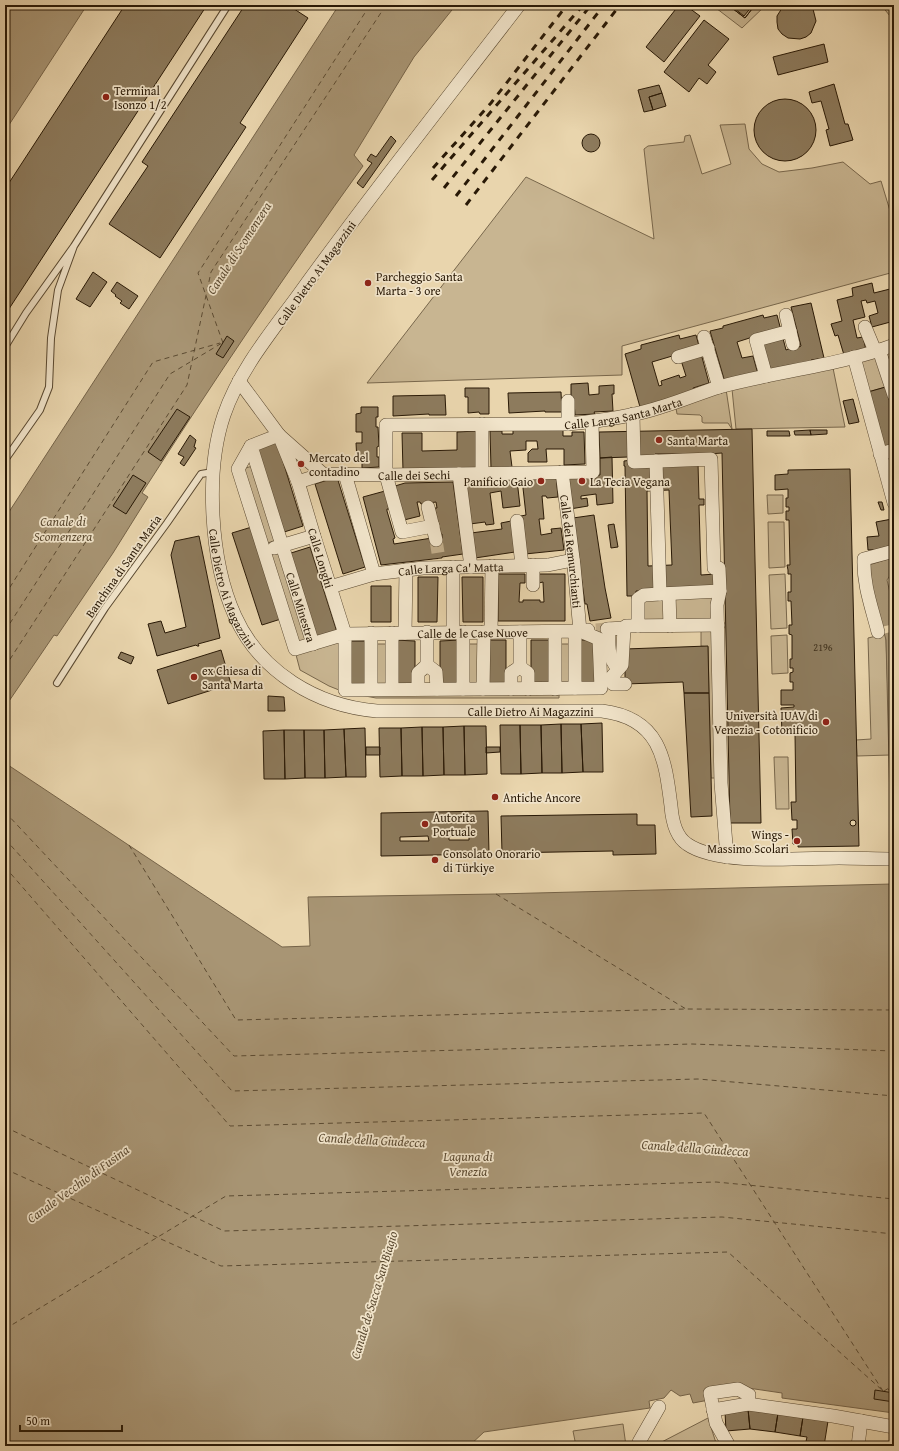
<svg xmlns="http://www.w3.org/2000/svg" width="899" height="1451" viewBox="0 0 899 1451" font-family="'Gentium Book Plus',serif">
  <rect width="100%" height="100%" fill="#e9d5ad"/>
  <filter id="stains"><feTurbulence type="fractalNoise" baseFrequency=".005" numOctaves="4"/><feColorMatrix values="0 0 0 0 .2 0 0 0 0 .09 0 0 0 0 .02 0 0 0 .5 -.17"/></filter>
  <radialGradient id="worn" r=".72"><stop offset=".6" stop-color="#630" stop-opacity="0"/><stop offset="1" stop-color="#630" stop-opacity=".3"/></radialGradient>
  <path fill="#c8b591" stroke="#78674c" d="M712 5H766L742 28Z
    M881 5H894V29L890 16Z
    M745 124 749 149 762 164 779 172 812 168 843 162 870 184 881 181 894 224V272L622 346V375L367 383 526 177 654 239 644 149 648 146 684 142 685 136 690 135 702 174 731 164 720 125Z
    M878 354 889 386 868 392 858 360Z
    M833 368 845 427 736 429 732 389Z
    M726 389 732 429 728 423H704L702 422V417L700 415 677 414 676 408Z
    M256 465 279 539 265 544 242 469Z
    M767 495H783V513L768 514Z
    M768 522H784L785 567 769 568Z
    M282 551 310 639 296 644 268 555Z
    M785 574 787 628 771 629 769 575Z
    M713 592 721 778H711L708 647 701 646V625L638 626V599Z
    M885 634 886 640 890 755 857 756 856 740 871 739 868 638Z
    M787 635 788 673 772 674 771 636Z
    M338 637 344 690H559V698H376L344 692 329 686 300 670 295 651Z
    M373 644H391V687H373Z
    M465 644H483L482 687H465Z
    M557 644H573V687H557Z
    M774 757H788L789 809H776Z
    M708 1418 717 1446H654Z
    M623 1424 626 1446H576L573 1431Z"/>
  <path fill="#a89574" stroke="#756348" d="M5 5H87L5 131Z
    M339 5H456L414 57 354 155 363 166C286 273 213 382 142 493L148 497 113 553 57 636 54 635 5 707V518Z
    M894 557V572L891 574 887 580 894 610V1413L782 1398V1393L741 1387 709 1400 693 1403 690 1394 680 1396 671 1390 664 1398 649 1401 650 1408 484 1432 469 1446H5V763L282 947 310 946 308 897 496 894 892 884 886 640 868 572 869 565Z"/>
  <path fill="#e9d5ad" d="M894 624V631L883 634 881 627Z"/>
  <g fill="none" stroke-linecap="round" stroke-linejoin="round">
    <path stroke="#5c4b32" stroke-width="1" stroke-dasharray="5 4" stroke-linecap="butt" d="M223 343 198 273 370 5
      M5 595 153 362 220 343
      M5 631 170 374 222 343
      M5 667 187 385 211 272 386 5
      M5 812 234 1056 692 1044 894 1051
      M5 839 232 1091 698 1079 894 1096
      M129 845 236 1020 686 1009 894 1010
      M5 867 230 1126 704 1113 883 1391
      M496 894 686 1009
      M5 1127 224 1231 722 1217 894 1234
      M5 1169 221 1266 728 1252 882 1390
      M5 1329 226 1196 716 1182 894 1199
      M888 1390 894 1386
      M884 1391 894 1385"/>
  </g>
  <path fill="#8d7b5d" stroke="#291906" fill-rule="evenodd" d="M125 5H207L5 315V189Z
    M245 5H288L308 18 240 123 246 127 160 258 109 224 148 166 142 162Z
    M291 5H302L299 10Z
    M679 5H685L700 16 664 62 646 47Z
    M728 5H730L744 16 753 5H755L745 18Z
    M728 5H755L745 18Z
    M784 5H809L813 9 816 21 811 33 806 37 800 39 788 38 782 34 778 29 777 22V16Z
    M704 20 729 39 708 65 716 72 707 84 699 78 689 92 664 72Z
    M824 44 828 62 778 75 773 57Z
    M834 84 845 124H848L853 140 830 146 826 130 829 129 821 101 812 103 809 92Z
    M659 85 662 93 649 97 653 110 644 112 638 90Z
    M662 93 666 106 653 110 649 97Z
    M754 130a31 31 0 1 1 62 0a31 31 0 1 1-62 0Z
    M582 143a9 9 0 1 1 18 0a9 9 0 1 1-18 0Z
    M391 136 396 141 363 188 357 183 372 163 367 160 371 154 376 157Z
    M93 272 107 282 90 307 76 299Z
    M117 282 138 296 129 309 120 303 122 301 115 296 116 295 111 291Z
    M872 283 874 293 894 288V321L872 327 869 316 878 313 875 301 867 303 866 300 861 301 865 317 853 320 857 338 863 337 866 350 844 355 838 335 835 336 831 324 842 321 837 300 853 296 852 288Z
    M811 303 824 358 811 360 812 363 771 370 759 335 737 342 742 358 753 356 758 374 724 379 710 331 723 328V326L763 315 764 318 777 315 786 350 798 345 799 347 801 346 791 307Z
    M679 335 680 339 696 335 709 383 693 388 694 391 640 407 625 354 641 349V345ZM679 354 686 376 680 378 679 375 661 381 662 385 659 386 652 362Z
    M227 336 234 341 223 358 216 354Z
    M588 383 589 395 599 394V386L614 385V394H612L613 411 594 412 595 414 575 415 574 402H571V384Z
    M889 386 894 405V444L883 447 868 392Z
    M465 388H489V414H480L479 412 468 413V397H465Z
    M561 392 562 412H545V411L509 413 508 393Z
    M445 395 446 415H429V414L393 416V396Z
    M853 399 859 422 849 424 843 401Z
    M361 407H378V417H376V427H378L379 446 377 447V457H379V467L362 468V461H357L356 443H362V432H356V414L361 413Z
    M177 409 190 417 161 461 148 452Z
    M563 427V436H572V432H584L585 464 564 465V449H546L547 462H528V453L532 449H538L537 441H526V450L510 451 512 467 491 468 490 431H502V434H513V430Z
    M752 429 761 823H730L722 453 682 456V454H655L656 456 600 458 599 432Z
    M810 430 811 435H795L794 431Z
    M810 430H827V434L811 435Z
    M477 431 478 469 403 471 402 433H422V451L457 450V432Z
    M767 431H789L790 436H767Z
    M190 435 196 440 194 447 196 448 184 466 180 463 184 457 178 454Z
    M277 442 303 526 281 533 254 449Z
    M612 457 613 503 597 505 596 494 581 496V499L587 498 588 506 570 509 566 479 600 475V458Z
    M894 457V484L887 459Z
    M632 460 698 464 699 499H704V505H699L701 575 716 574V589L636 591V596H627L625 466H624V461ZM669 490 672 565 648 566 647 491Z
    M850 469 859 846 798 847V844H793L792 829H797V820H792L791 802H796L795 734H782L781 708 794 707V705H781V690H793V682H790V673L793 672V668H790V659H792V635L789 634V625H792L791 601H788V592H791V574H788V570L787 565H790L789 520H786V511H789V507H786V498H788V489L775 490V475L788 474V470Z
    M133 475 146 483 126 514 113 506Z
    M556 476 558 497 547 498 546 496H542L544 519H539L541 535 552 533 551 529 561 528 564 550 525 554 521 516 526 515 522 479Z
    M337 477 365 567 343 574 315 484Z
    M488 480H517L520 506 503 508 501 491 490 493 494 524 486 525 485 522 470 524 464 483Z
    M453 482 463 554 442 557V558L381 565 363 497 385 491 389 509H387V511L395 538 393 539 394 544 432 538 442 539V534L439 535 435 508H437L436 502 421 504 420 502H417L420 516 404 520 395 486 405 483Z
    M878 502H882L884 510H881Z
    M594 515 605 588 611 618 590 621 587 604H585L573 518Z
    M892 519 894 524V546L884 549 868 550 867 537 879 536 876 522Z
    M511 521 515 552 475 558 471 533 502 529 501 523Z
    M614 524 618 547 611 548 608 525Z
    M255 526 284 618 262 625 232 533Z
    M199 536 220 638 198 644 199 646H197L196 645 157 656 148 624 161 621 165 633 186 627 171 555 175 541Z
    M310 547 337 632 314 639 288 554Z
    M498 574H525V583H520L519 602H523V600H540V602H544L543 582 539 583V574H565V621H498Z
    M418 577H438L437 622H418Z
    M462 577H483V622H463Z
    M371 586H391V622H371Z
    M394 640 415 641V686H394Z
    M460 640 461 686H440V641Z
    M486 640H506V686H486Z
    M531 640H552V686H531Z
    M576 640H598L600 686H577Z
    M348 641H369V686H349Z
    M708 646 709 693H684L683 682 625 684V649Z
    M221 650 231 684 168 704 157 670Z
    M121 652 134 657 131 664 118 658Z
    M684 693H709L712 816 691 817Z
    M268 696 284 697 285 711H268Z
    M602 723 603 772H583L581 724Z
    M561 724H581L583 772 562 773Z
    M561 724 562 773H542L541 725Z
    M500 725H520L521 774H501Z
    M520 725H541L542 773 521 774Z
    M464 726 465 775H444L443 727Z
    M464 726H486L487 774 465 775Z
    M422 727 423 776H402L401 728Z
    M422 727H443L444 775 423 776Z
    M365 728 366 777H346L344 729Z
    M379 728H401L402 776 380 777Z
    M344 729 346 777 325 778 324 730Z
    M284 730 285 779H264L263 731Z
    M284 730H304L305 778 285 779Z
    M304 730H324L325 778H305Z
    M366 747H380V755H366Z
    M486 747H500V752L486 753Z
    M486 811H488L489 854 381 856V813ZM428 836 429 841H400V837ZM449 836H469V840H449Z
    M637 814V825H655L656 854 613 855V851L502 853 501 816Z
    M850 823a3 3 0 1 1 6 0a3 3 0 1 1-6 0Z
    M875 1390 894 1393V1402L874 1399Z
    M748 1409 778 1413 775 1432 750 1429Z
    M748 1409 750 1429 726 1431 725 1412Z
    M778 1413 803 1417 800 1436 775 1432Z
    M803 1417 828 1421 824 1446H805L807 1437 800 1436Z
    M891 1439 894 1440V1446H890Z"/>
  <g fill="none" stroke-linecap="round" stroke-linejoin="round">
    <path stroke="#c3af8c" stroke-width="13" stroke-dasharray="13 6" stroke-linecap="butt" d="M436 540 439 559
      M596 630 607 629"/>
    <defs>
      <path id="lane" d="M74 246 228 5
        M5 347 26 313 74 246 58 290 51 338 49 387 40 410 5 460
        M57 683 105 608 167 523 201 474 213 472"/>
      <g id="street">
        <path id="s1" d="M519 5C446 100 372 193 302 290 274 329 240 368 224 415 205 471 210 561 235 616 260 672 317 706 377 711H602C660 718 665 758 671 806 672 819 675 836 687 844 718 866 801 858 839 858 858 858 876 859 894 859"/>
        <path d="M786 315 793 344"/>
        <path d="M865 327 875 351"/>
        <path d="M704 337 719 387"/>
        <path d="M879 350 894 395"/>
        <path d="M678 357 708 348"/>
        <path d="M854 357 894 503"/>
        <path d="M766 376 756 340 790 331"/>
        <path id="s2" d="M239 381 279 435 251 446 313 644"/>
        <path d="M568 401V424"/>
        <path d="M633 414 634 462 711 459 714 568H719L720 591 717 605 721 783 727 857"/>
        <path d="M482 424V473"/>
        <path id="s3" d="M251 446 238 469 295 649 345 634 580 631 599 639 601 688 345 690V634L314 536 298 482"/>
        <path d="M880 454 894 450"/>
        <path d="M656 461 660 594 720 591"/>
        <path id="s4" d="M562 472 574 566 580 631 588 630"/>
        <path id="s5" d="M323 474 279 435 298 482 323 474 386 475 593 472 592 422"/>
        <path d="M345 474 374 574"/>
        <path d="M459 474 471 567"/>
        <path d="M428 507 436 540"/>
        <path d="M517 521 522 565"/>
        <path id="s6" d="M433 526 402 532 386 475V425L568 424C600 421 631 417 661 407 681 401 700 393 719 387 777 371 838 366 894 345"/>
        <path d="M274 548 314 536"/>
        <path d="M533 585V565"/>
        <path id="s7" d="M330 587 374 574 423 568 548 565 573 560"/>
        <path d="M669 594 670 626"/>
        <path d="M638 626V599L644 595 660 594"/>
        <path d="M624 628 626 626 718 625"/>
        <path d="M607 629 624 628 622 665 610 679 613 684H625"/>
        <path d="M609 629C609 646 607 656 618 669"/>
        <path d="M427 632V665L436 672 437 689"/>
        <path d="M453 632V567"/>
        <path d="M463 632V689"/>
        <path d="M491 632 492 566"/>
        <path d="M878 632C872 608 863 585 864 559L894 551"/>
        <path d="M405 633 406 570"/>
        <path d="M520 667V632"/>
        <path d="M520 667 528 673V689"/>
        <path d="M575 688V631"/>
        <path d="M371 689V633"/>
        <path d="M392 689V633"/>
        <path d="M418 689V673L427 665"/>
        <path d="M483 689 484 632"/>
        <path d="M511 689V673L520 667"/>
        <path d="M555 689V632"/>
        <path d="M713 1410 748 1404 833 1416 894 1427"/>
        <path d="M639 1446V1442L659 1407"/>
        <path d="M729 1446 716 1423 710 1393 738 1389 749 1395 748 1404"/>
        <path d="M858 1446 861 1421"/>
      </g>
    </defs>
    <use href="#lane" stroke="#594830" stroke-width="8"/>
    <use href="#street" stroke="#594830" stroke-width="14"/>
    <use href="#lane" stroke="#f1e4ca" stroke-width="6"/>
    <use href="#street" stroke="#f1e4ca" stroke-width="13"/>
    <path stroke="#291906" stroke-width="3" stroke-dasharray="7 7" stroke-linecap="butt" d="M433 168 491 103 567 5
      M432 180 583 5
      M444 188 591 5
      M456 196 604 5
      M466 205 620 5"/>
  </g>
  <g fill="#8f2418" stroke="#f1e4ca" stroke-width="1.5">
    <circle cx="106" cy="97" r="4"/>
    <circle cx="368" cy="283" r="4"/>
    <circle cx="659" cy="440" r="4"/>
    <circle cx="301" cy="464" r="4"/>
    <circle cx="541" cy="481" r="4"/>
    <circle cx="582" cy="481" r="4"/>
    <circle cx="194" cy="677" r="4"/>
    <circle cx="826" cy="722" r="4"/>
    <circle cx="495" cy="797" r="4"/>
    <circle cx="425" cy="824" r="4"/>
    <circle cx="797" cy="841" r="4"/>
    <circle cx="435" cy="860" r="4"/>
  </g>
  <g text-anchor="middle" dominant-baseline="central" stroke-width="3.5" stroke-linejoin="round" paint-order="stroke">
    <g font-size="10" fill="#42321c">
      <text x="823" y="647">2196</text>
    </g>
    <g font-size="12" fill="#291906" stroke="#f1e4ca" text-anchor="start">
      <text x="114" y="90">Terminal<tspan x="114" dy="14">Isonzo 1/2</tspan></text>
      <text x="376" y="276">Parcheggio Santa<tspan x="376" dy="14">Marta - 3 ore</tspan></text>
      <text x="667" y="440">Santa Marta</text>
      <text x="309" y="457">Mercato del<tspan x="309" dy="14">contadino</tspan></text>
      <text x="533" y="481" text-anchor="end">Panificio Gaio</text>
      <text x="590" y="481">La Tecia Vegana</text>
      <text x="202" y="670">ex Chiesa di<tspan x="202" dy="14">Santa Marta</tspan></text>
      <text x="818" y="715" text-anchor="end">Università IUAV di<tspan x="818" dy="14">Venezia - Cotonificio</tspan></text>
      <text x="503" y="797">Antiche Ancore</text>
      <text x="433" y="817">Autorita<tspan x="433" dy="14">Portuale</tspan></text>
      <text x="789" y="834" text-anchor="end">Wings -<tspan x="789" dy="14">Massimo Scolari</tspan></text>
      <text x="443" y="853">Consolato Onorario<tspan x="443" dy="14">di Türkiye</tspan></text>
    </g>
    <g font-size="12" fill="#291906" stroke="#f1e4ca">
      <text transform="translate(316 273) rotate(-54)">Calle Dietro Ai Magazzini</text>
      <text stroke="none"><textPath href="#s6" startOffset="379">Calle Larga Santa Marta</textPath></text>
      <text stroke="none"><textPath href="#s5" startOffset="227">Calle dei Sechi</textPath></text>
      <text stroke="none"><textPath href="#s4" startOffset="80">Calle dei Remurchianti</textPath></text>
      <text transform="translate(321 558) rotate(73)">Calle Longhi</text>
      <text transform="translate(123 566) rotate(-55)">Banchina di Santa Maria</text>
      <text stroke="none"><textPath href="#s7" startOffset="123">Calle Larga Ca' Matta</textPath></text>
      <text stroke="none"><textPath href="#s1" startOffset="684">Calle Dietro Ai Magazzini</textPath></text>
      <text stroke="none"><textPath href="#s2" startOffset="266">Calle Minestra</textPath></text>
      <text stroke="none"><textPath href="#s3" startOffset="395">Calle de le Case Nuove</textPath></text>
      <text stroke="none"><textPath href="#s1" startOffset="1044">Calle Dietro Ai Magazzini</textPath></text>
    </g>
    <g font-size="13" font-style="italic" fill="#5c4b32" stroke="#f1e4ca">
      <text transform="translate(239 248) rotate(-57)">Canale di Scomenzera</text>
      <text x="63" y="521">Canale di<tspan x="63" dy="15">Scomenzera</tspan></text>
      <text transform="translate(372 1140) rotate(3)">Canale della Giudecca</text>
      <text transform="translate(695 1148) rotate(4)">Canale della Giudecca</text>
      <text x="468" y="1156">Laguna di<tspan x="468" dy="15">Venezia</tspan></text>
      <text transform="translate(78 1184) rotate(-36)">Canale Vecchio di Fusina</text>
      <text transform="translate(374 1295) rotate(-73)">Canale de Sacca San Biagio</text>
    </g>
  </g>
  <rect width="899" height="1451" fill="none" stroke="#e9d5ad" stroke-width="20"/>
  <rect x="6" y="6" width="887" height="1439" fill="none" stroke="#291906" stroke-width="2"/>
  <rect x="10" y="10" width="879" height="1431" fill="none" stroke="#291906"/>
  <path d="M20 1425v6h102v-6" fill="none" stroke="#291906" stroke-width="2"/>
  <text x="26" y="1425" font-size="12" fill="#291906" stroke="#f1e4ca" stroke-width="3" paint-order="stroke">50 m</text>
  <rect width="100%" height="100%" filter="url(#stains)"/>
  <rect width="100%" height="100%" fill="url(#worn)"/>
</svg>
